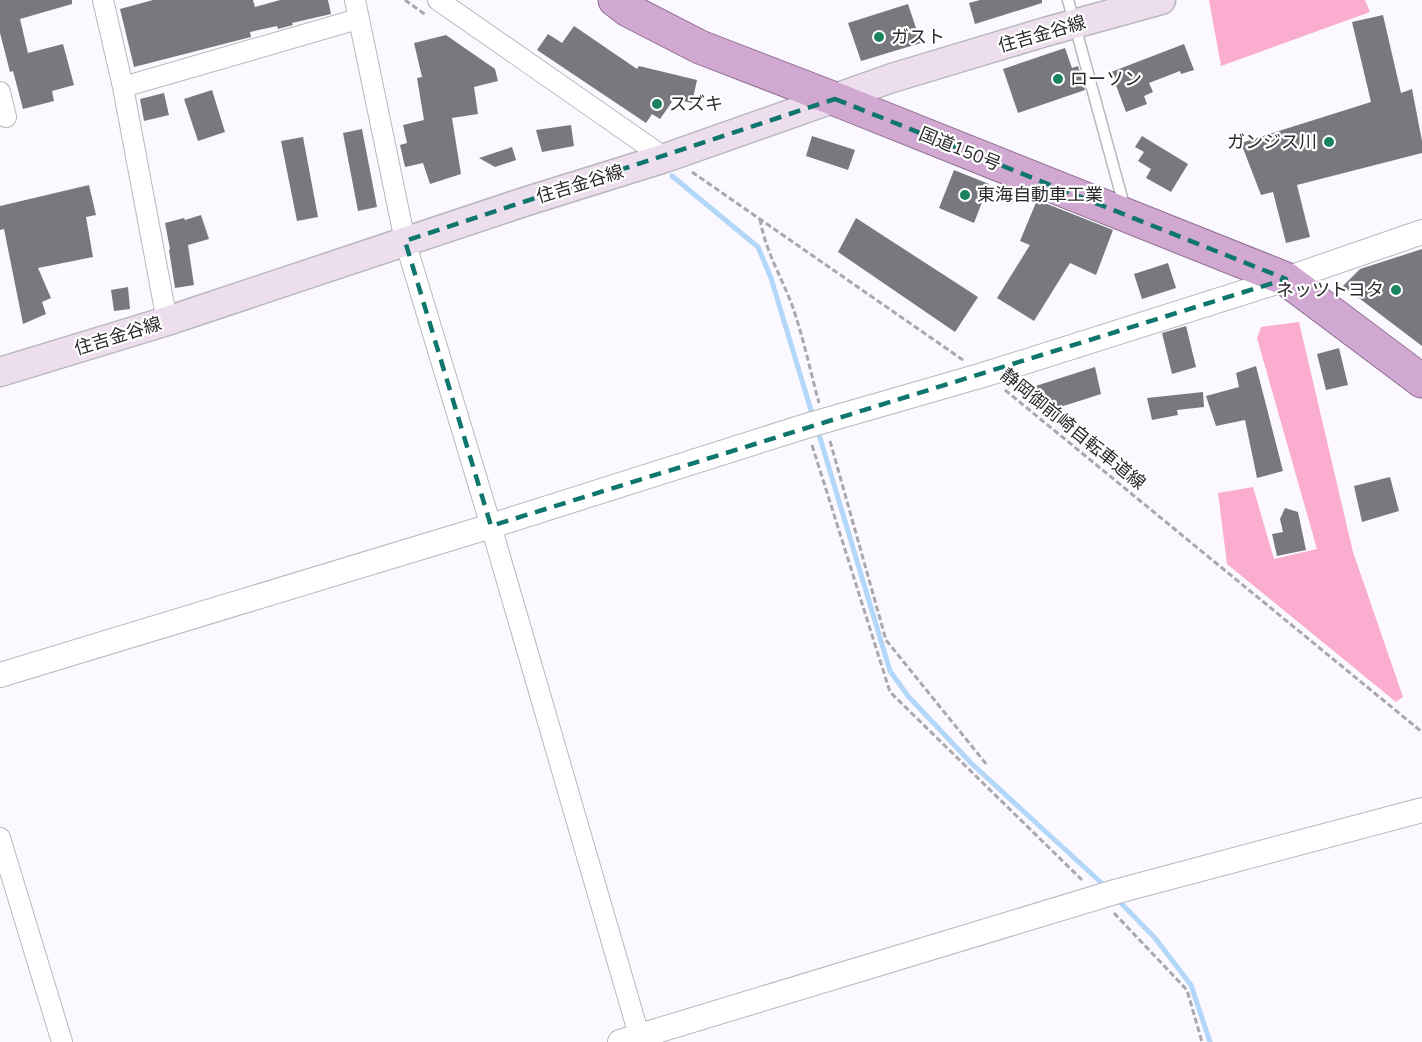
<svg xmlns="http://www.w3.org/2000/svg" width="1422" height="1042" viewBox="0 0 1422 1042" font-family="'Nunito Sans','Noto Sans JP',sans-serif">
  <rect width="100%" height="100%" fill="#fbf9ff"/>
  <path fill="#fbadcf" d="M1209 0H1365L1370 12 1221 66Z
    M1299 322 1353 552 1403 697 1396 702 1227 564 1218 493 1253 487 1274 559 1317 549 1257 338 1261 327Z"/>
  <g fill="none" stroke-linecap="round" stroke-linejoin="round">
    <path stroke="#b2d7f8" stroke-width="5" d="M672 176 758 247 771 278 813 417
      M817 428 890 671 908 696 972 764 1107 888
      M1117 899 1155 938 1191 985 1210 1042"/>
  </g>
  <path fill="#78797e" d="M0 0H72V4L20 19 28 53 63 44 74 85 52 91 54 101 23 109 13 71 10 72 0 33Z
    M153 0H253L255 7 280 0H328L331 14 292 23 293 25 278 29 277 26 250 32 251 37 134 67 120 9Z
    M980 0H1042V3L975 24 969 3Z
    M908 4 921 43 861 61 848 23Z
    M1383 15 1401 93 1412 89 1422 141V153L1297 185 1310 237 1286 243 1273 192 1261 195 1241 143 1371 102 1352 22Z
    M574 26 637 69 639 66 697 80 692 103 674 99 660 119 652 114 646 123 537 50 548 34 562 43Z
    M446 35 495 69 498 81 474 87 478 114 452 118 461 174 430 184 423 163 405 167 400 145 407 143 403 125 424 120 417 78 422 77 414 43Z
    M1184 44 1194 70 1181 74 1180 71 1149 83 1153 92 1144 96 1147 104 1126 112 1111 72Z
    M1065 48 1072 68 1078 66 1085 90 1018 113 1003 69Z
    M212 90 225 132 198 141 184 99Z
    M164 93 169 115 144 121 140 99Z
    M571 125 574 146 542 152 536 130Z
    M362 129 377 207 358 211 343 133Z
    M812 136 855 150 848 170 806 156Z
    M1142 136 1188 164 1171 192 1146 178 1151 169 1138 161 1144 152 1135 147Z
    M303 137 318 217 297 221 281 141Z
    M512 147 516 160 495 167 479 158Z
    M954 170 989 184 974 223 939 208Z
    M89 185 96 215 86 217 93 257 38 268 51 298 42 302 46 314 23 324 4 229 0 230V206Z
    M1037 200 1113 230 1096 275 1070 263 1034 321 997 298 1030 245 1020 241Z
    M201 215 209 239 188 245 194 285 175 288 169 250 170 249 165 223 184 218 185 220Z
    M856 218 978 297 955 332 838 252Z
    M1422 249V346L1343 286 1360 269Z
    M1168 263 1176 288 1142 299 1134 274Z
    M128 287 130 309 114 311 111 290Z
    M1186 326 1196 367 1172 374 1162 333Z
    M1339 348 1348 385 1326 390 1317 354Z
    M1256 366 1283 471 1257 478 1245 420 1216 426 1206 396 1239 387 1236 373Z
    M1095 367 1101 394 1073 403 1050 410 1023 390Z
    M1203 392 1204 407 1177 410 1178 415 1152 420 1147 398Z
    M1390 477 1399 511 1362 522 1354 486Z
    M1285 508 1298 512 1306 550 1277 556 1272 534 1283 532 1280 519Z"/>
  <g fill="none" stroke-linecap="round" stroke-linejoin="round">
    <defs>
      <path id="service" d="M1068 0 1125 209"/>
      <path id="minor" d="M103 0 123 87 167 321
        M355 0 405 241 491 526 641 1042
        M438 0 665 158
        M123 87 358 19
        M0 92 6 117
        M0 838 62 1042"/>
      <path id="tertiary" d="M0 675 491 526 806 426 983 375 1286 279 1422 232
        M620 1042 1118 891 1422 810"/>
      <path id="secondary" d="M0 372 167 321 524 202 665 158 892 78 1045 32 1161 0"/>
      <path id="trunk" d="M615 0 628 10 700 47 835 99 1286 279 1422 381"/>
    </defs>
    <use href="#service" stroke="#b9b8bd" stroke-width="13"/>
    <use href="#minor" stroke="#b9b8bd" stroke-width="22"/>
    <use href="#tertiary" stroke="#b9b8bd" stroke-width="26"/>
    <use href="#secondary" stroke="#b9b8bd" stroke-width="31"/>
    <use href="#trunk" stroke="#8e6e91" stroke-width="35"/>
    <path stroke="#a9a8ac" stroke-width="3" stroke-dasharray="6 3" stroke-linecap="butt" d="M405 0 426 15
      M692 172 963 360
      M760 219C765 250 781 276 792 305 803 336 810 370 819 403
      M1005 390 1422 732
      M830 441 886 640 987 765
      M812 445 890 692 1082 880
      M1114 913 1187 990 1202 1042"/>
    <use href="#service" stroke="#fff" stroke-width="10"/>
    <use href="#minor" stroke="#fff" stroke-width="20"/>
    <use href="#tertiary" stroke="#fff" stroke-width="24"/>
    <use href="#secondary" stroke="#eddeee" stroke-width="28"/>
    <use href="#trunk" stroke="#d0a8d2" stroke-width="33"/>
  </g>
  <path fill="none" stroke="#0f766e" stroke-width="4.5" stroke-dasharray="12 8" stroke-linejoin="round" d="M835 99 1286 279 491 526 405 241Z"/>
  <g fill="#1a835e" stroke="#fff" stroke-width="2">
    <circle cx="879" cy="37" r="6"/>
    <circle cx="1058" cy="79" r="6"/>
    <circle cx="657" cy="104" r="6"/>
    <circle cx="1329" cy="142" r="6"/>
    <circle cx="965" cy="195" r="6"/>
    <circle cx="1396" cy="290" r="6"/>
  </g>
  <g text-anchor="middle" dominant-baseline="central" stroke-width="4.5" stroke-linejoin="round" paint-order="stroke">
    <g font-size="18" fill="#2b2a2c" stroke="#fff">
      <text transform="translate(1042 34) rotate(-16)">住吉金谷線</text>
      <text transform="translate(960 149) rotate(22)">国道150号</text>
      <text transform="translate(580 184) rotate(-17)">住吉金谷線</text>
      <text transform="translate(118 336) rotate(-17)">住吉金谷線</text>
      <text transform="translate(1073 429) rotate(39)">静岡御前崎自転車道線</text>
    </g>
    <g font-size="18" fill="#2b2a2c" stroke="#fff" text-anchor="start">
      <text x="891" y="37">ガスト</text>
      <text x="1070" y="79">ローソン</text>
      <text x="669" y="104">スズキ</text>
      <text x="1317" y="142" text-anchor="end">ガンジス川</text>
      <text x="977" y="195">東海自動車工業</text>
      <text x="1384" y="290" text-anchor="end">ネッツトヨタ</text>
    </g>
  </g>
</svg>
